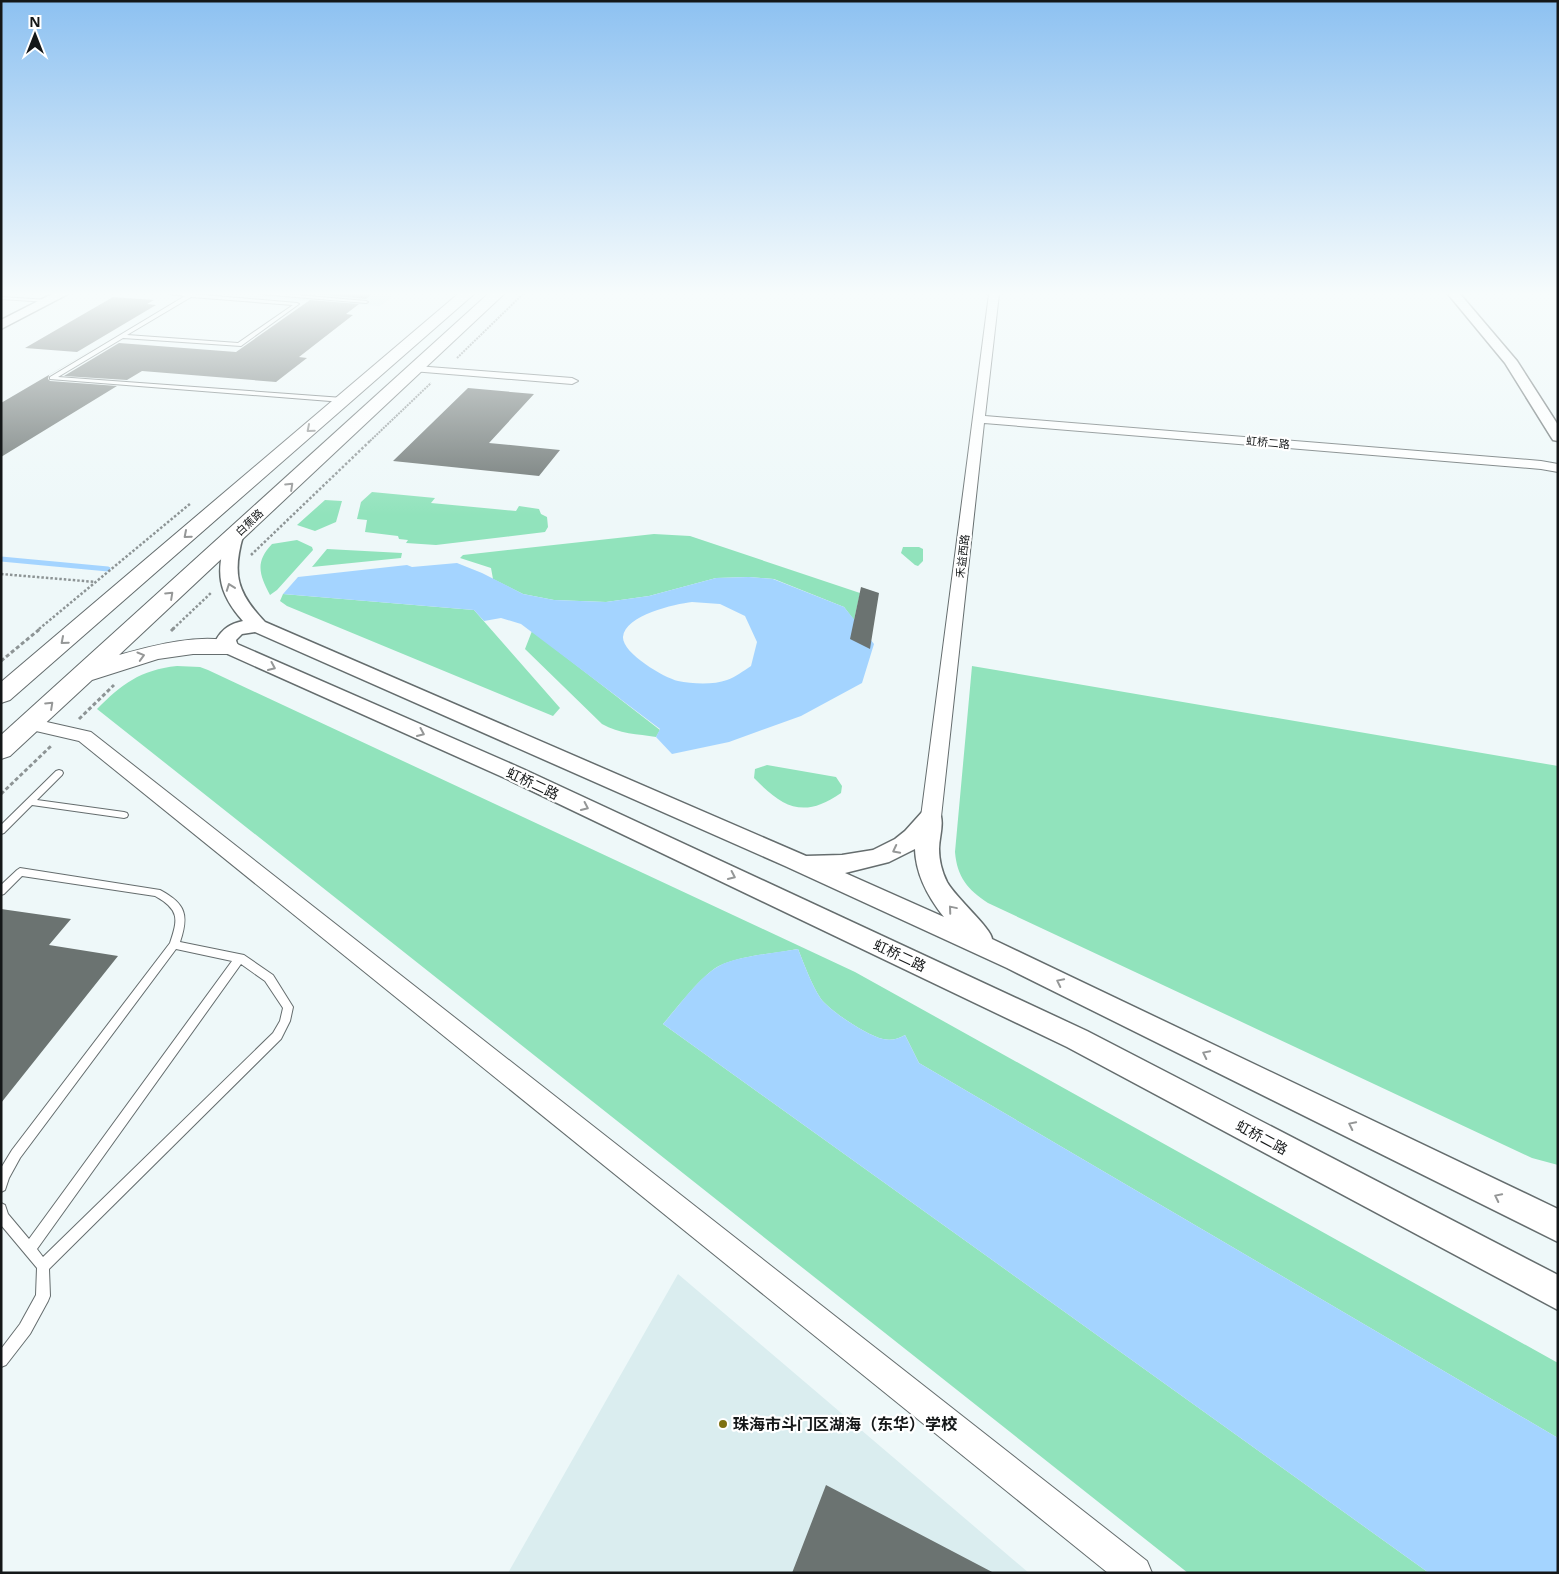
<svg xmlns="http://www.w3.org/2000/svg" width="1559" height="1574" viewBox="0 0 1559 1574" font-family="'Open Sans','Noto Sans SC',sans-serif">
  <rect width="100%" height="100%" fill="#eef8f9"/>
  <path fill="#daedef" d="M216 294H395L380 306Z
    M678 1274 1029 1573H508Z"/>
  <path fill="#91e3bc" d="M372 492 435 498 431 503 516 511 519 506 539 509 541 514 547 517 548 527 545 532 436 545 406 543 408 540 399 539 398 536 365 532 367 520 357 519 361 502Z
    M325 500 342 501 336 522 315 531 297 525Z
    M654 534 690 536 860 593 854 620 844 607 774 579 749 577 716 578 649 596 606 602 554 600 523 594 493 579 491 568 460 558 463 555Z
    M297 540 312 547 313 550 277 590 270 595C259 574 255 562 272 544Z
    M903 547H919L923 549V561L918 566 915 565 901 553Z
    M327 549 402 553 401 558 312 567Z
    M283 594 474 610 560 708 553 716 287 606 280 601Z
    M532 631 660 730 656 737C638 734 619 734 602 724L525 649Z
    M177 666 200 667 208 670 855 972 1558 1363V1438L919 1063 905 1035C898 1039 891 1041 883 1039 868 1036 830 1011 821 999 811 984 805 966 798 949 773 954 744 955 721 965 703 973 677 1008 663 1024L1429 1573H1188L97 709C122 684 140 670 177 666Z
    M972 666 1558 766V1165L1532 1158 988 903C968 890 957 877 955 852Z
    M767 765 836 777 842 786 841 793C804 819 783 808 754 778L755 769Z"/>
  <path fill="#a4d4ff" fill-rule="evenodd" d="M457 563 482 573 523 594 554 600 606 602 649 596 716 578 749 577 773 579 844 607 874 644 862 683 801 716 729 742 672 754 656 737 660 729 521 624 501 618 484 621 474 610 283 594 298 577 407 565 412 567ZM692 602 720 604 745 616 757 642 751 666C743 671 736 677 727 680 714 685 692 684 678 681 664 678 622 653 623 637 625 615 675 604 692 602Z
    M798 949C805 966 811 984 821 999 830 1011 868 1036 883 1039 891 1041 898 1039 905 1035L919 1063 1558 1438V1573H1429L663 1024C679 1006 699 977 719 966 737 956 776 953 798 949Z"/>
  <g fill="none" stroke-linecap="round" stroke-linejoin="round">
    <path stroke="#a4d4ff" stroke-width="5" d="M1 559 108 569"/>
  </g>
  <path fill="#6b7371" d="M318 294H372L366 299Z
    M113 297 154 300 147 304 156 305 77 352 25 348Z
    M310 300 359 304 346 314 353 315 299 357 307 358 276 382 142 371 127 380 64 376 119 343 236 352Z
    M105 342 49 375 48 379 50 381 117 386 1 457V403Z
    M468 388 534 394 489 443 560 450 539 476 393 461Z
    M861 587 879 593 870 649 850 639Z
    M1 909 71 919 49 945 118 956 1 1103Z
    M826 1485 994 1573H792Z"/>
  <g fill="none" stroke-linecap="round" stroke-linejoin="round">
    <defs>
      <path id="service" d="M169 294H192L297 303 299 304 241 346 123 338 58 377 343 398 346 400 343 402 50 379V377L185 296ZM191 297 293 305 238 343 127 335Z
        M261 294H285L366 301 368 302 366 303Z
        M1 297 49 300 51 301 49 302 1 299Z
        M59 770 62 771 63 773 62 775 37 800 124 812 127 813 128 815 127 817 124 818 32 805 4 833 1 834V825L56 771Z
        M20 868 160 890C186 904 189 915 180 942L244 955 273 975 293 1007 290 1021 281 1039 49 1269 50 1296 48 1301 30 1334 6 1365 1 1367V1349L20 1324 36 1295 37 1268 1 1225V1203L5 1205 8 1214 29 1239 232 961 176 949 20 1158 9 1178 5 1190 1 1192V1168L12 1150 170 943C178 919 180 910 155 896L22 876 4 894 1 895V885L17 870ZM241 964 265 981 283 1008 280 1021 273 1033 43 1257 37 1249Z"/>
      <path id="minor" d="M989 294H999L985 416 1541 461 1558 464V472L1541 469 984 423 941 817 938 822 931 824 924 822 921 817Z
        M416 366 572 378 578 381 572 384 412 371 410 369 412 367Z
        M29 718 91 732 1147 1561 1152 1573H1108L79 741 23 728 20 724 23 720Z"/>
      <path id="tertiary" d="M52 294H68L1 329V320Z
        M1448 294H1460L1517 361 1558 425V441L1553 440 1551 437 1505 363Z
        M235 531 241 532 243 536C232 574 237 593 265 622L806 856 842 855 873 850 895 839 905 831 923 811 931 809 939 811C945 822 939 837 939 849 939 860 942 872 947 882 955 897 992 929 992 939L1558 1209V1242L1007 968 785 866 255 632 242 634 236 640 237 644 523 769 1087 1031 1558 1275V1310L1067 1047 507 779 221 651 216 640C223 628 230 624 243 621 218 593 215 572 227 536L229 532ZM915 849C916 875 928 897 944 917L845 873 889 862Z"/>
      <path id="primary" d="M458 294H474L10 700 1 703V682Z
        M488 294H504L119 655C155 645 199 633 236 642L240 647 236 652 228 654H193L158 659 92 680 10 756 1 759V735Z"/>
    </defs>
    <use href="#service" stroke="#656d6e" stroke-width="2"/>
    <use href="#minor" stroke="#656d6e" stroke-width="2"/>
    <use href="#tertiary" stroke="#656d6e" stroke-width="3"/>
    <use href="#primary" stroke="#656d6e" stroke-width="2"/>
    <path stroke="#8d9495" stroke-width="2" stroke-dasharray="2 1" stroke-linecap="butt" d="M457 358 523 294
      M370 441 431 383"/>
    <path stroke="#8d9495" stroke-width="2.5" stroke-dasharray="2.5 2" stroke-linecap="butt" d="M251 555 371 440
      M1 574 96 582
      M39 629 191 503
      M173 629 212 592"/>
    <path stroke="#8d9495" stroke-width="3" stroke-dasharray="4 2.5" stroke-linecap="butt" d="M171 631 174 628
      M1 661 41 628
      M79 719 114 685
      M1 794 51 746"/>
    <use href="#service" fill="#fff" fill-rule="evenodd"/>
    <use href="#minor" fill="#fff" fill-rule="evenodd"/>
    <use href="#tertiary" fill="#fff" fill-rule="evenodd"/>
    <use href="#primary" fill="#fff" fill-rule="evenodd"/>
  </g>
  <defs><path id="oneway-chevron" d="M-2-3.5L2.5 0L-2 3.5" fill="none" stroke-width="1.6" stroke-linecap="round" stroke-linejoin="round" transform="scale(1.25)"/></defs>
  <g stroke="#959797">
    <use href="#oneway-chevron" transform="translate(310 429) rotate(139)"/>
    <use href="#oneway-chevron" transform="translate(290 486) rotate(-43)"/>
    <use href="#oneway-chevron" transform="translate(187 535) rotate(139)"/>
    <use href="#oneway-chevron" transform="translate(230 587) rotate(-110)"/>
    <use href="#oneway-chevron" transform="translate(170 595) rotate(-43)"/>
    <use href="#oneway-chevron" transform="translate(64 641) rotate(139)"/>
    <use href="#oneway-chevron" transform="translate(141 656) rotate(-16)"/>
    <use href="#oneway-chevron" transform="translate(272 667) rotate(24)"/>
    <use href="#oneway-chevron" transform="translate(50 705) rotate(-43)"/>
    <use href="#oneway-chevron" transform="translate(421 733) rotate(24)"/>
    <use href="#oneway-chevron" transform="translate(585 807) rotate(25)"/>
    <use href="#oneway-chevron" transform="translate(896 850) rotate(153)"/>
    <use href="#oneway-chevron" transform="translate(732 876) rotate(25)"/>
    <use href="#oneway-chevron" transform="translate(952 909) rotate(-130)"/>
    <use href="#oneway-chevron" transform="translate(1060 982) rotate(-154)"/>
    <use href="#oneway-chevron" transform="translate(1206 1054) rotate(-154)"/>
    <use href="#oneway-chevron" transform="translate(1352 1125) rotate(-154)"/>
    <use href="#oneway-chevron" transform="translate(1498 1197) rotate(-154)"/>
  </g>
  <linearGradient id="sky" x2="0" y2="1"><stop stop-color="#8dc1f1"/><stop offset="0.57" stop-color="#f7fcfc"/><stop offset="1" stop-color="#f7fcfc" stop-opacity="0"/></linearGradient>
  <rect width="1559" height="515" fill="url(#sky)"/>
  <circle fill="#7c7010" stroke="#fff" stroke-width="2" cx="723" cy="1424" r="5"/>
  <g text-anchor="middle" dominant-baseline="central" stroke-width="4.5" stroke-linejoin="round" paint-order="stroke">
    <g font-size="11" fill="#141718" stroke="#fff">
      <text transform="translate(1268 442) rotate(5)">虹桥二路</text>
      <text transform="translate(249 522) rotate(-43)">白蕉路</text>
      <text transform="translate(962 556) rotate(-83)">禾益西路</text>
    </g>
    <g font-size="14" fill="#141718" stroke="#fff">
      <text transform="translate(533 783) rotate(25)">虹桥二路</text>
      <text transform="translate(900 955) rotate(25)">虹桥二路</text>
      <text transform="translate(1262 1137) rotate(28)">虹桥二路</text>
    </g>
    <g font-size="16" font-weight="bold" fill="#141718" stroke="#fff" text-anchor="start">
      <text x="733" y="1424">珠海市斗门区湖海（东华）学校</text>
    </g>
  </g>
  <rect width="1559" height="1574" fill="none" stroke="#141718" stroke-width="5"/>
  <g transform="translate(35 35)" stroke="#ffffff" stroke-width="4" paint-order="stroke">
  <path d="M0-4L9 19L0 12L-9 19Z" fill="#141718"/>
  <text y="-8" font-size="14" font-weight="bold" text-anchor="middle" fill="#141718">N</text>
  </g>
</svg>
